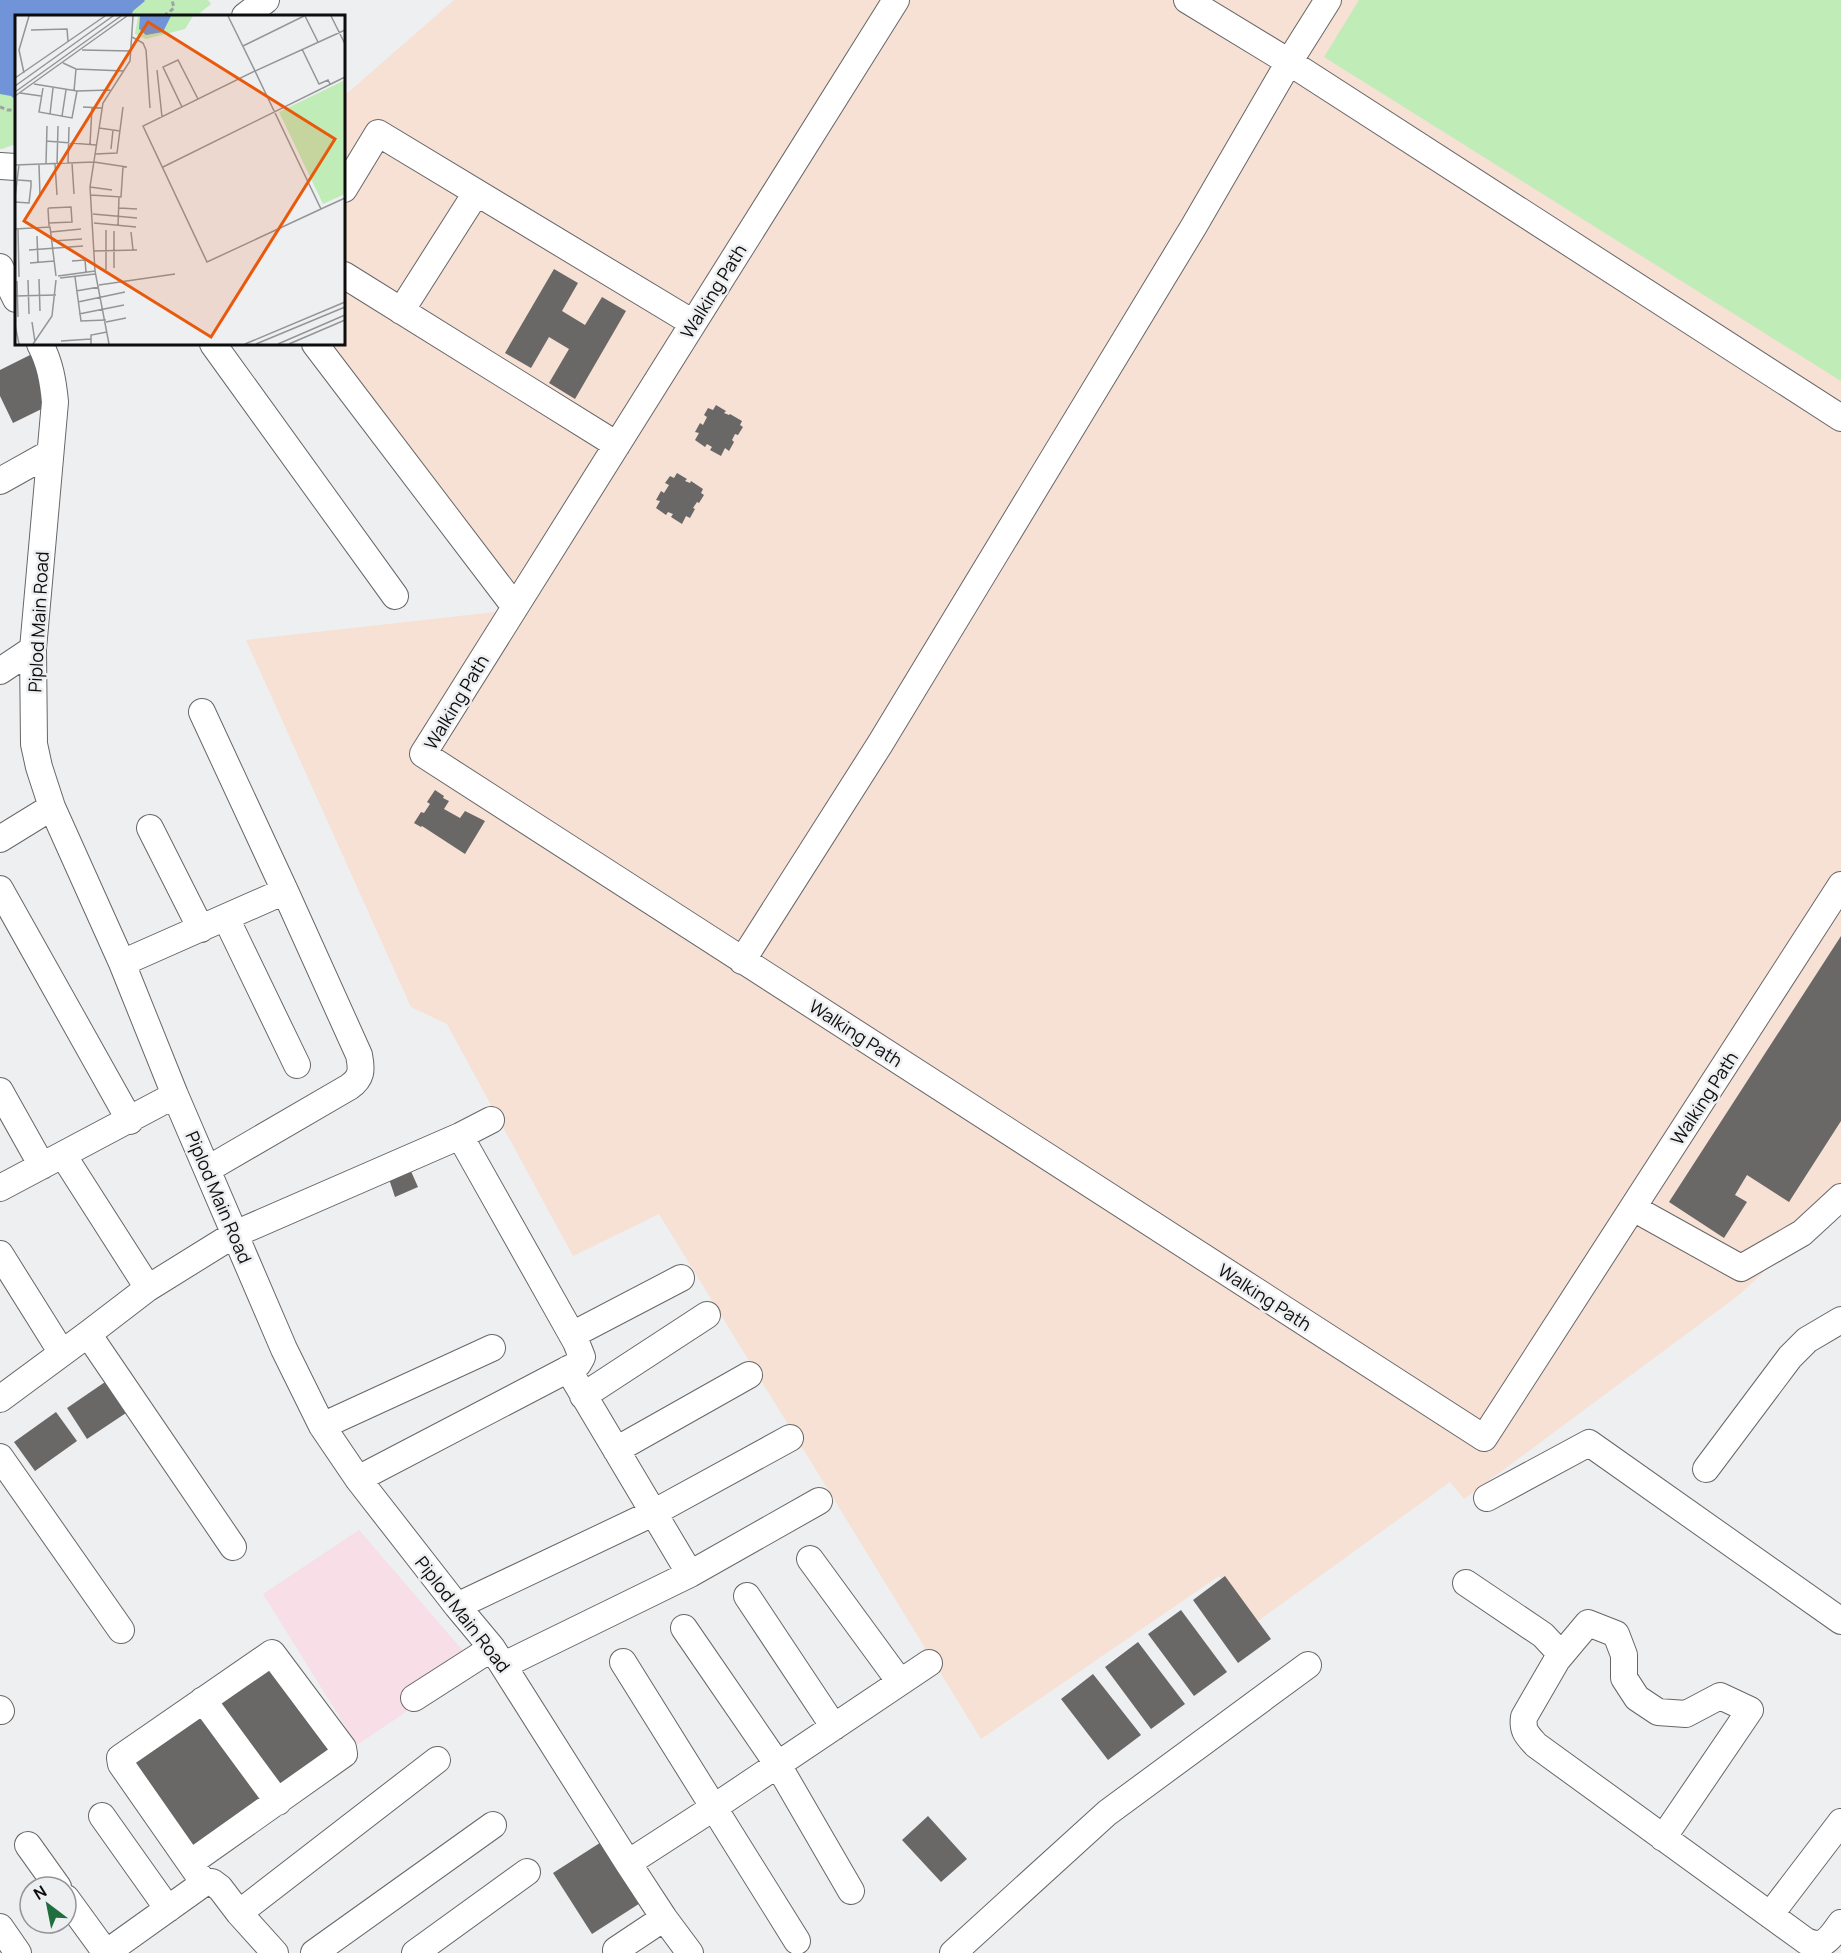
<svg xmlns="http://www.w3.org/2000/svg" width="1841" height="1953" viewBox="0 0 1841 1953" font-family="Manrope,sans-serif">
  <rect width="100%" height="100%" fill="#eeeff1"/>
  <path fill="#f7dee7" d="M359 1530 475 1665 357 1745 263 1594Z"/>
  <path fill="#f7e0d4" d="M454 0H1841V1200L1739 1295 1464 1499 1450 1482 1258 1621 1219 1576 981 1739 659 1214 573 1256 447 1024 411 1007 246 640 504 611 305 344H344V96Z"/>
  <path fill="#bfecb7" d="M0 0H208L211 4 196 16H16V144L2 149H0Z
    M1359 0H1841V381L1324 57Z"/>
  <path fill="#7194d8" d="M0 0H144L145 1 133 11 131 16H16V100L11 96 0 94Z"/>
  <path fill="#696867" d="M554 269 578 283 562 311 585 325 602 297 626 311 575 399 549 383 569 349 549 337 531 368 505 353Z
    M36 352 60 400 13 423 0 396V370Z
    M716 405 726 411 724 413 729 415 730 414 742 421 740 425 743 427 738 435 735 434 732 440 734 442 729 451 725 448 721 456 710 450 712 447 707 444 705 447 695 440 699 433 695 432 700 423 703 425 707 417 704 415 708 408 713 410Z
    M677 473 687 479 685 481 690 483 691 481 703 489 701 493 704 495 699 503 697 502 693 508 695 509 690 518 686 516 682 524 671 517 673 514 668 512 666 515 656 508 660 501 656 500 661 491 664 493 669 485 665 483 670 476 674 478Z
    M435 790 444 796 443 798 449 801 444 809 460 818 465 811 485 821 465 854 422 826 421 827 414 823 421 812 424 813 430 804 427 802Z
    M1841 936V1121L1789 1202 1747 1175 1735 1195 1747 1202 1724 1238 1669 1202Z
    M406 1160 418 1187 395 1197 386 1170Z
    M108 1380 129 1411 87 1439 67 1408Z
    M56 1412 77 1441 35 1471 14 1442Z
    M1225 1576 1271 1639 1238 1663 1193 1600Z
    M1181 1610 1227 1672 1194 1696 1148 1634Z
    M1138 1642 1185 1704 1151 1729 1105 1667Z
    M276 1643 352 1755 186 1868 110 1756Z
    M1093 1674 1141 1735 1108 1760 1061 1699Z
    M928 1816 967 1859 941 1882 902 1840Z
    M606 1839 645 1900 592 1934 553 1873Z"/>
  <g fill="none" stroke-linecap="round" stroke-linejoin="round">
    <defs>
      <path id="minor" d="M896 0 423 754 1484 1438 1841 885
        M1187 0 1289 62 1841 418
        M245 16 266 0
        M0 166 16 167
        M344 189 378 133 693 323
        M0 267 16 299
        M344 275 617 445
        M401 311 476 193
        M40 344C50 363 53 381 55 402L33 649 34 744 39 767 52 807 122 963 175 1095 284 1349 322 1426 358 1479 457 1606 492 1648 628 1863 664 1918 690 1953
        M213 344 395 596
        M315 344 515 607
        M0 481 50 453
        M0 671 33 649
        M202 712 285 891 359 1055C362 1070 362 1078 349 1087L208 1169
        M150 828 201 929
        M0 839 52 807
        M0 889 130 1121
        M226 918 297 1065
        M742 961 880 744 1194 226 1289 62 1328 0
        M122 963 285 891
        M0 1091 42 1166
        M63 1155 148 1288
        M0 1188 175 1095
        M1633 1208 1741 1268 1802 1233 1841 1197
        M0 1254 62 1353
        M88 1334 233 1547
        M572 1335 681 1278
        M568 1369 690 1574
        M583 1396 707 1315
        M0 1399 88 1334 148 1288 235 1234 460 1136 491 1120
        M322 1426 492 1348
        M616 1450 749 1375
        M0 1457 121 1630
        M1706 1469 1790 1357 1807 1340 1841 1320
        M358 1479 578 1364 582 1357 576 1342 460 1136
        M1487 1498 1589 1443 1841 1621
        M810 1559 900 1682
        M1466 1583 1543 1635 1557 1650V1660L1524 1717C1522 1731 1527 1735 1536 1745L1806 1941C1825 1950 1831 1936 1841 1923
        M747 1596 834 1727
        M457 1606 653 1513 790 1438
        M684 1628 778 1765 851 1891
        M1557 1660 1588 1623 1616 1634 1624 1655V1678L1637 1698 1658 1712 1686 1714 1720 1696 1750 1710 1663 1838
        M623 1662 797 1941
        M504 1665 690 1574 819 1501
        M414 1698 492 1648
        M203 1700 278 1802
        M0 1709 1 1711
        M102 1816 168 1909
        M28 1845 58 1887
        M190 1863 344 1754 343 1748 272 1653 120 1758 121 1764 204 1883
        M628 1863 713 1808 929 1663
        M66 1898 106 1953
        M239 1913 437 1760
        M1770 1915 1841 1822
        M0 1927 18 1953
        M616 1950 664 1918
        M106 1953 204 1883 212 1882 220 1888 239 1913 275 1953
        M314 1953 493 1825
        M415 1953 527 1872
        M953 1953 1107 1813 1308 1665"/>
    </defs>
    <use href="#minor" stroke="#676768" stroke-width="28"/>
    <path stroke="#a0a1a2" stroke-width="3" stroke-dasharray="4.5 3" stroke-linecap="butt" d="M164 16 174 8 172 0
      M0 107 8 110H16"/>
    <use href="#minor" stroke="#fff" stroke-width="26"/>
  </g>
  <g text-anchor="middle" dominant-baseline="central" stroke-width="5" stroke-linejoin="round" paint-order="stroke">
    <g font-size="18" fill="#0c0d0d" stroke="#eeeff1">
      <text transform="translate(713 291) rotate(-58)">Walking Path</text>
      <text transform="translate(38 622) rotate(-87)">Piplod Main Road</text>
      <text transform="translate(456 702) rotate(-59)">Walking Path</text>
      <text transform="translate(856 1033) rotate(33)">Walking Path</text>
      <text transform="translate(1704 1098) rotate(-57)">Walking Path</text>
      <text transform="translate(219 1197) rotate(67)">Piplod Main Road</text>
      <text transform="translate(1265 1297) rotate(33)">Walking Path</text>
      <text transform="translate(463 1614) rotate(52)">Piplod Main Road</text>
    </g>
  </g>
  <g transform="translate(15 15)">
    <rect width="330" height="330" fill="#eeeff1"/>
    <path d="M123 1H178L170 14 131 24 120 19ZM330 65V179L308 189 264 97Z" fill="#bfecb7"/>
    <path d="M125 1H156L148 17 131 20 124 14Z" fill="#7194d8"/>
    <path fill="none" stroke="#949596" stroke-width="1.5" d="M213 1 240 56 128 111 192 247 306 194M290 1 303 27M316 1 330 29M16 15 52 14 53 26M330 15 240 56 306 194 330 183M117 22 128 28 131 35 135 93M228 31 289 1M287 34 304 69 313 65 315 69M67 35 116 36M48 48 61 54 109 56M142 55 147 102M9 58 4 35 14 1M0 63 90 1M19 69 62 76 95 75M0 71 98 1M28 73 24 97 57 103 62 76M59 76 61 54M0 77 106 1M5 78 26 81M0 81 112 1M68 92 87 93M167 92 148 52 163 45 183 84M35 99 38 73M47 101 51 75M0 104V135M84 113 105 116M31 126 81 130M75 129 77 93M96 134 98 115M80 139 102 138 108 92M57 148 59 179M31 149 32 111M40 149 42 180M42 149 43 111M53 149 54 112M0 150 79 147 112 152M24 150 25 181M148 152 330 62M75 172 97 175M76 180 106 182 108 152M0 182 4 150M0 187 14 188 16 171V166L3 165M104 193 122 194M78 199 122 203M34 208 57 207 56 192 34 193 33 194 34 211M79 208 121 212M103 211 104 182M3 213 4 262M0 214 35 212 41 261M91 215V255M99 216V253M36 217 66 214M116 217 118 235M22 221 23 247M38 226 67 224M14 235 68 231M79 236 122 235M57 246 70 245 71 257M15 248 39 246M43 261 80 256M60 262 66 306 91 305M45 263 80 259M24 264 25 296M13 265 14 299M2 266 3 302M84 270 160 259M61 276 84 272M0 281 41 280M63 287 110 277M64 299 109 290M17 307 20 327M91 307 111 303M0 310 4 329M46 326 76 324M18 329 37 301 41 265M76 329V320L92 317M94 329 80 256 75 172 88 88 115 46 118 1M230 329 330 287M241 329 330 292M263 329 330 300M274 329 330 305"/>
    <path fill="#e8590c" fill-opacity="0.15" stroke="#e8590c" stroke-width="3" d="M133 7 320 124 196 322 9 206Z"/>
    <rect width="330" height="330" fill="none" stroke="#0c0d0d" stroke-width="3"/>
  </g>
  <g transform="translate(48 1905) rotate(328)"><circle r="28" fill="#eeeff1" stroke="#949596" stroke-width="1.5"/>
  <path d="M0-4.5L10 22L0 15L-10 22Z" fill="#1e6e3e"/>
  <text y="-9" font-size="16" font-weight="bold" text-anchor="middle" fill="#0c0d0d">N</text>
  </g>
</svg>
